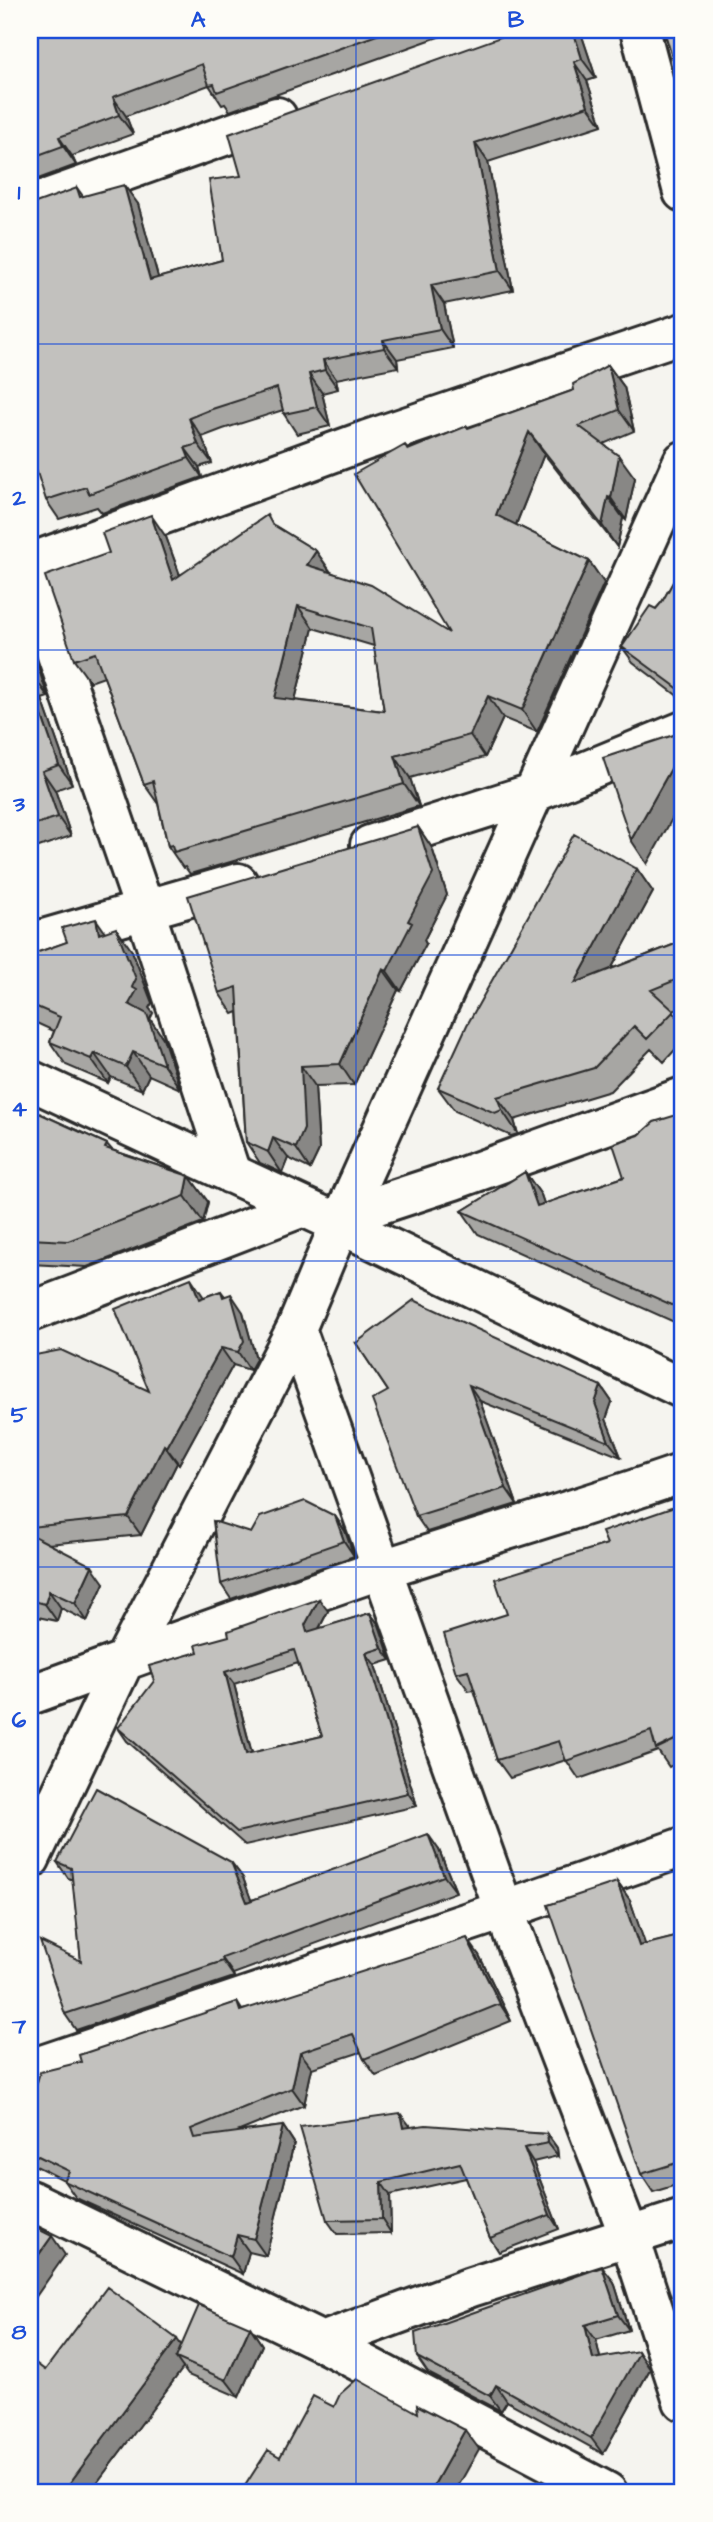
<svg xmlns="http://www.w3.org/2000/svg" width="713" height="2522" viewBox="0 0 713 2522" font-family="'Architects Daughter',sans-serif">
  <rect width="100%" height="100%" fill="#f5f4ef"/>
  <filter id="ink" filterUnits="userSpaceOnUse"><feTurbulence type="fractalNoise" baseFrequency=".0143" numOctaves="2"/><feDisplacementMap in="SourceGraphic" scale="14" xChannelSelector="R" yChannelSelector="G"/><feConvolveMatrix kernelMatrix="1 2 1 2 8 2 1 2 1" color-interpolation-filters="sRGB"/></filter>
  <g filter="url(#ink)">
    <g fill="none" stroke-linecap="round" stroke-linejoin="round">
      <defs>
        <path id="minor" d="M640 30 683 192
          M30 205 277 117
          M30 563 367 440 683 333
          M30 576 145 911 231 1174
          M370 845 533 793 683 731
          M30 943 238 883
          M30 1080 340 1224 683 1389
          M344 1216 454 1180 683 1097
          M30 1312 303 1207
          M296 1329 504 1910 630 2238 683 2401
          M30 1695C146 1653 262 1610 380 1570 481 1537 583 1508 683 1473
          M30 1859 124 1661 296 1329 340 1224 683 461
          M30 2069 504 1910 683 1847
          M30 2200 322 2342 607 2492
          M322 2342 471 2287 683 2219"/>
      </defs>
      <use href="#minor" stroke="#2b2b2b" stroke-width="44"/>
      <use href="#minor" stroke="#fdfcf7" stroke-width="38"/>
    </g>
    <path fill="#a7a6a3" stroke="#2b2b2b" stroke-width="2" fill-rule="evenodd" d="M30 30H458L230 111 225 104 222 105 209 85 126 116 133 134 72 156 76 165 30 182Z
      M580 30 596 78 587 81 602 125 488 162 513 290 444 304 453 348 397 359 398 367 336 379 338 389 322 393 330 426 297 434 284 414 283 410 223 429 202 437 212 463 199 467 202 477 102 513 97 507 59 519 46 500 77 188 83 196 138 204 158 278 222 260 241 176Z
      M660 30H683V86L679 80 667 40Z
      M608 365 624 387 634 431 603 444 635 478 626 520 623 518 617 547 544 454 516 525 589 561 604 583 537 732 503 718 485 757 410 778 419 806 190 874 185 867 183 868 168 846 158 804 144 784 104 677 90 682 74 660 109 553 166 537 180 575 275 526 316 551 331 572 449 633 405 445 409 450 574 390ZM313 628 374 646 384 711 295 700Z
      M683 564V700L633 662 622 647 662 602Z
      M30 643 48 697 42 699 72 784 55 790 71 836 30 850Z
      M418 827 432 848 447 895 424 940 426 944 401 991 398 990 354 1085 315 1086 319 1150 310 1169 288 1158 282 1173 260 1163 246 1142 238 1012 233 1014 219 993Z
      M637 869 653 892 611 969 683 941V1007L673 1011 683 1025V1041L664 1062 651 1049 610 1091 514 1120 518 1134 511 1136 455 1111 438 1088Z
      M105 932 132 951 152 1003 149 1008 153 1013 150 1019 163 1038 180 1089 149 1075 142 1090 111 1077 108 1083 66 1065 50 1042 54 1031 30 1020V955L67 942Z
      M30 1109 107 1144 112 1150 189 1176 208 1202 203 1222 87 1267 30 1264Z
      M683 1113V1326L478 1234 462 1211 525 1172 541 1195 544 1204 624 1177 639 1135Z
      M221 1291 225 1296 243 1312 256 1359 250 1370 233 1365 179 1464 177 1463 141 1535 48 1544 104 1583 87 1621 61 1608 57 1621 33 1616 30 1637V1356L149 1391 204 1297Z
      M356 1343 601 1386 612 1402 606 1419 621 1457 480 1401 517 1504 427 1532 416 1516 388 1391Z
      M683 1504V1760L669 1767 658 1751 579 1779 566 1760 510 1778 497 1760 474 1690 469 1691 456 1673 507 1614 607 1544Z
      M335 1516 345 1531 354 1556 231 1599 221 1584 251 1533Z
      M328 1611 319 1629 370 1613 379 1625 391 1660 375 1665 417 1806 245 1845 127 1741 118 1728 198 1652ZM298 1663 322 1736 252 1753 234 1684Z
      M439 1850 456 1892 233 1974 234 1977 76 2030 65 2014 81 1961 73 1880 68 1878 57 1862H231L243 1878 251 1900Z
      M617 1882 630 1900 645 1945 683 1935V2183L653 2192 641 2174Z
      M479 1955 511 2021 376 2076 364 2059 361 2052 312 2068 304 2105 237 2132 283 2126 294 2143 266 2256 249 2252 243 2274 76 2198 64 2181V2180L30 2163V2103L81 2062 237 2002 242 2010Z
      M410 2126V2127L547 2134 557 2148 558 2156 533 2162 559 2229 499 2252 490 2238 466 2178 390 2195 391 2233 337 2234 327 2220Z
      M602 2267 614 2282 629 2330 596 2340 600 2358 649 2367 650 2369 603 2454 507 2401 501 2411 428 2373 417 2357Z
      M250 2327 262 2345 239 2397 188 2375 183 2368 90 2492 45 2370 181 2345Z"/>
    <path fill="#888785" stroke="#2b2b2b" stroke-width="2" d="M573 30H580L596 78 582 59Z
      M574 62 587 81 602 125 588 106Z
      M113 97 126 116 133 134 119 115Z
      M59 137 72 156 76 165 63 146Z
      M475 143 488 162 513 290 500 271Z
      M124 185 138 204 164 299 150 280Z
      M431 285 444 304 453 348 440 329Z
      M383 340 397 359 398 367 384 348Z
      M323 360 336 379 338 389 325 370Z
      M608 365 624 387 634 431 619 410Z
      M309 374 322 393 330 426 317 407Z
      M189 418 202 437 212 463 198 444Z
      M529 432 544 454 511 537 496 515Z
      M185 448 199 467 202 477 189 458Z
      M619 456 635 478 626 520 611 498Z
      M608 497 623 518 617 547 602 525Z
      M151 515 166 537 189 601 173 580Z
      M316 551 331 573 307 565Z
      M589 561 604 583 537 732 522 710Z
      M298 606 313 628 290 720 275 698Z
      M30 643 48 697 35 678 30 662Z
      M30 681 42 699 72 784 59 765Z
      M488 696 503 718 485 757 470 735Z
      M682 749 683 751V799L647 864 631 840Z
      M395 756 410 778 419 806 404 784Z
      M42 771 55 790 71 836 58 817Z
      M418 827 432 848 447 895 424 940 426 944 401 991 387 971 408 921Z
      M637 869 653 892 591 1006 575 983Z
      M96 919 112 942 99 934Z
      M116 928 132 951 152 1003 149 1008 153 1013 150 1019 163 1038 180 1089 164 1065 129 1004 132 987Z
      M383 969 398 990 354 1085 340 1064Z
      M133 1052 149 1075 142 1090 126 1067Z
      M94 1053 111 1077 108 1083 91 1059Z
      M301 1066 315 1086 319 1150 310 1169 296 1148Z
      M497 1097 514 1120 518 1134 502 1110Z
      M273 1138 288 1158 282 1173 268 1152Z
      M525 1172 541 1195 553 1229 537 1206Z
      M189 1176 208 1202 203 1222 185 1196Z
      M191 1278 203 1296 211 1317 199 1299Z
      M231 1294 243 1312 256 1359 250 1370 238 1352Z
      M221 1348 233 1365 179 1464 166 1447Z
      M469 1385 480 1401 517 1504 506 1488Z
      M601 1386 612 1402 606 1419 621 1457 609 1442 595 1403Z
      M164 1445 177 1463 141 1535 128 1517Z
      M335 1516 345 1531 354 1556 344 1541Z
      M92 1566 104 1583 87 1621 75 1603Z
      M49 1591 61 1608 57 1621 45 1604Z
      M319 1599 328 1611 314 1638 307 1632 305 1625Z
      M30 1611 33 1616 30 1637Z
      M370 1613 379 1625 391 1660 382 1648Z
      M366 1653 375 1665 417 1806 408 1793Z
      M225 1672 234 1684 255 1766 246 1754Z
      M428 1834 439 1850 456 1892 444 1876Z
      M231 1862 243 1878 258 1918 247 1902Z
      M617 1882 630 1900 652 1964 639 1946Z
      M467 1938 479 1955 511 2021 500 2004Z
      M222 1958 233 1974 234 1977 223 1961Z
      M300 2052 312 2068 304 2105 292 2088Z
      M400 2113 410 2126 413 2142 403 2128Z
      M283 2126 294 2143 266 2256 254 2239Z
      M547 2134 557 2148 558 2156 548 2143Z
      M524 2148 533 2162 559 2229 550 2215Z
      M381 2182 390 2195 391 2233 382 2219Z
      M237 2235 249 2252 243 2274 231 2257Z
      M52 2236 65 2255 30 2305V2267Z
      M602 2267 614 2282 629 2330 618 2315Z
      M585 2325 596 2340 604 2375 593 2359Z
      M250 2327 262 2345 239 2397 226 2380Z
      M177 2339 190 2358H176L183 2368 90 2492H63Z
      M638 2351 650 2369 603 2454 591 2438Z
      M496 2385 507 2401 501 2411 490 2396Z
      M465 2430 479 2449 455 2492H430Z"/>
    <path fill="#c2c1be" stroke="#2b2b2b" stroke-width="2" fill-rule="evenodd" d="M30 30H391L217 92 214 84 209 85 202 64 113 97 119 115 59 137 63 146 30 158Z
      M520 30H573L582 59 574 62 588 106 475 143 500 271 431 285 440 329 383 340 384 348 323 360 325 370 309 374 317 407 284 414 277 388 209 410 189 418 198 444 185 448 189 458 89 494 86 487 46 500 30 451V205L77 188 80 197 124 185 150 280 222 260 209 180 241 176 229 134Z
      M664 30H683V79L679 80Z
      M608 365 619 410 579 426 619 456 611 498 608 497 602 525 529 432 496 515 589 561 522 710 488 696 470 735 395 756 404 784 174 852 172 845 168 846 153 781 144 784 95 653 74 660 45 576 109 553 102 533 151 515 173 580 267 515 272 524 316 551 307 565 371 585 449 633 354 474 405 445 408 450 467 426 468 428 574 390 573 384ZM298 606 371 628 384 711 275 698Z
      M683 564V692L622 647 650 606 656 609 662 602Z
      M30 662 35 678 30 679Z
      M30 682 59 765 42 771 58 817 30 826Z
      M683 732V753L682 749 631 840 603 758Z
      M418 827 433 874 408 921 412 923 387 971 383 969 340 1064 301 1066 304 1129 296 1148 273 1138 268 1152 246 1142 237 987 219 993 188 896Z
      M574 834 637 869 575 983 683 941V977L651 990 674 1011 647 1039 634 1026 594 1068 497 1097 502 1110 495 1113 438 1088 467 1025Z
      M96 919 99 934 116 928 136 979 132 987 137 990 129 1004 147 1014 164 1065 133 1052 126 1067 94 1053 91 1059 50 1042 60 1017 30 1004V955L67 942 62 928Z
      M30 1109 107 1144 105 1148 189 1176 185 1196 68 1241 30 1239Z
      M683 1113V1310L462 1211 525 1172 537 1206 624 1177 613 1144 639 1135 654 1122Z
      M191 1278 199 1299 221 1291 223 1297 231 1294 244 1341 238 1352 221 1348 166 1447 164 1445 128 1517 30 1527V1356L61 1350 149 1391 115 1309Z
      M414 1300 601 1386 595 1403 609 1442 469 1385 506 1488 416 1516 372 1400 388 1391 356 1343Z
      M305 1501 335 1516 344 1541 221 1584 213 1521 251 1533 260 1517Z
      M683 1504V1736L656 1749 651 1731 566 1761 559 1741 497 1760 468 1670 456 1673 444 1634 507 1614 495 1579 607 1544 602 1532Z
      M30 1534 92 1566 75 1603 49 1591 45 1604 30 1600Z
      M319 1599 305 1625 307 1632 370 1613 382 1648 366 1653 408 1793 237 1832 118 1728 154 1681 149 1666 198 1652 196 1645 229 1636 228 1631ZM294 1650 322 1736 246 1754 225 1672Z
      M96 1788 231 1862 247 1902 428 1834 444 1876 222 1958 223 1961 65 2014 40 1941 81 1961 71 1868 57 1862Z
      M617 1882 639 1946 683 1935V2161L641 2174 548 1905Z
      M467 1938 500 2004 364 2059 353 2034 300 2052 292 2088 191 2129 194 2138 283 2126 254 2239 237 2235 231 2257 64 2181 69 2171 30 2152V2103H31L40 2072 81 2062 79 2055 237 2002 240 2011Z
      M400 2113 403 2128 426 2125 547 2134 548 2143 524 2148 550 2215 490 2238 460 2163 381 2182 382 2219 327 2220 300 2127Z
      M30 2225 52 2236 30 2267Z
      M602 2267 618 2315 585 2325 593 2359 638 2351 639 2353 591 2438 496 2385 490 2396 417 2357 415 2333Z
      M107 2287 177 2339 63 2492H30V2359L45 2370Z
      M199 2305 250 2327 226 2380 176 2358Z
      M357 2379 418 2413 417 2405 465 2430 430 2492H241L268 2450 280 2457 313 2396 334 2407 340 2394Z"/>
  </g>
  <path fill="none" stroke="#1d4ed8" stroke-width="2" stroke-opacity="0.55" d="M356 30V2492M30 344H683M30 650H683M30 955H683M30 1261H683M30 1567H683M30 1872H683M30 2178H683"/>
  <rect width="713" height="2522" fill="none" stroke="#fdfcf7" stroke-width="77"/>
  <rect x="38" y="38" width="636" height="2446" fill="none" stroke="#1d4ed8" stroke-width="2.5"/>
  <g font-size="23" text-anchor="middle" font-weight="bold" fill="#1d4ed8">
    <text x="198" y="27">A</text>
    <text x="516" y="27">B</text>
    <text x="19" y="199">1</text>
    <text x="19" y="505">2</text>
    <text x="19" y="811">3</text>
    <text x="19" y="1116">4</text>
    <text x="19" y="1422">5</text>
    <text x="19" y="1727">6</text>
    <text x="19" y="2033">7</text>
    <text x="19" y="2339">8</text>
  </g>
</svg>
